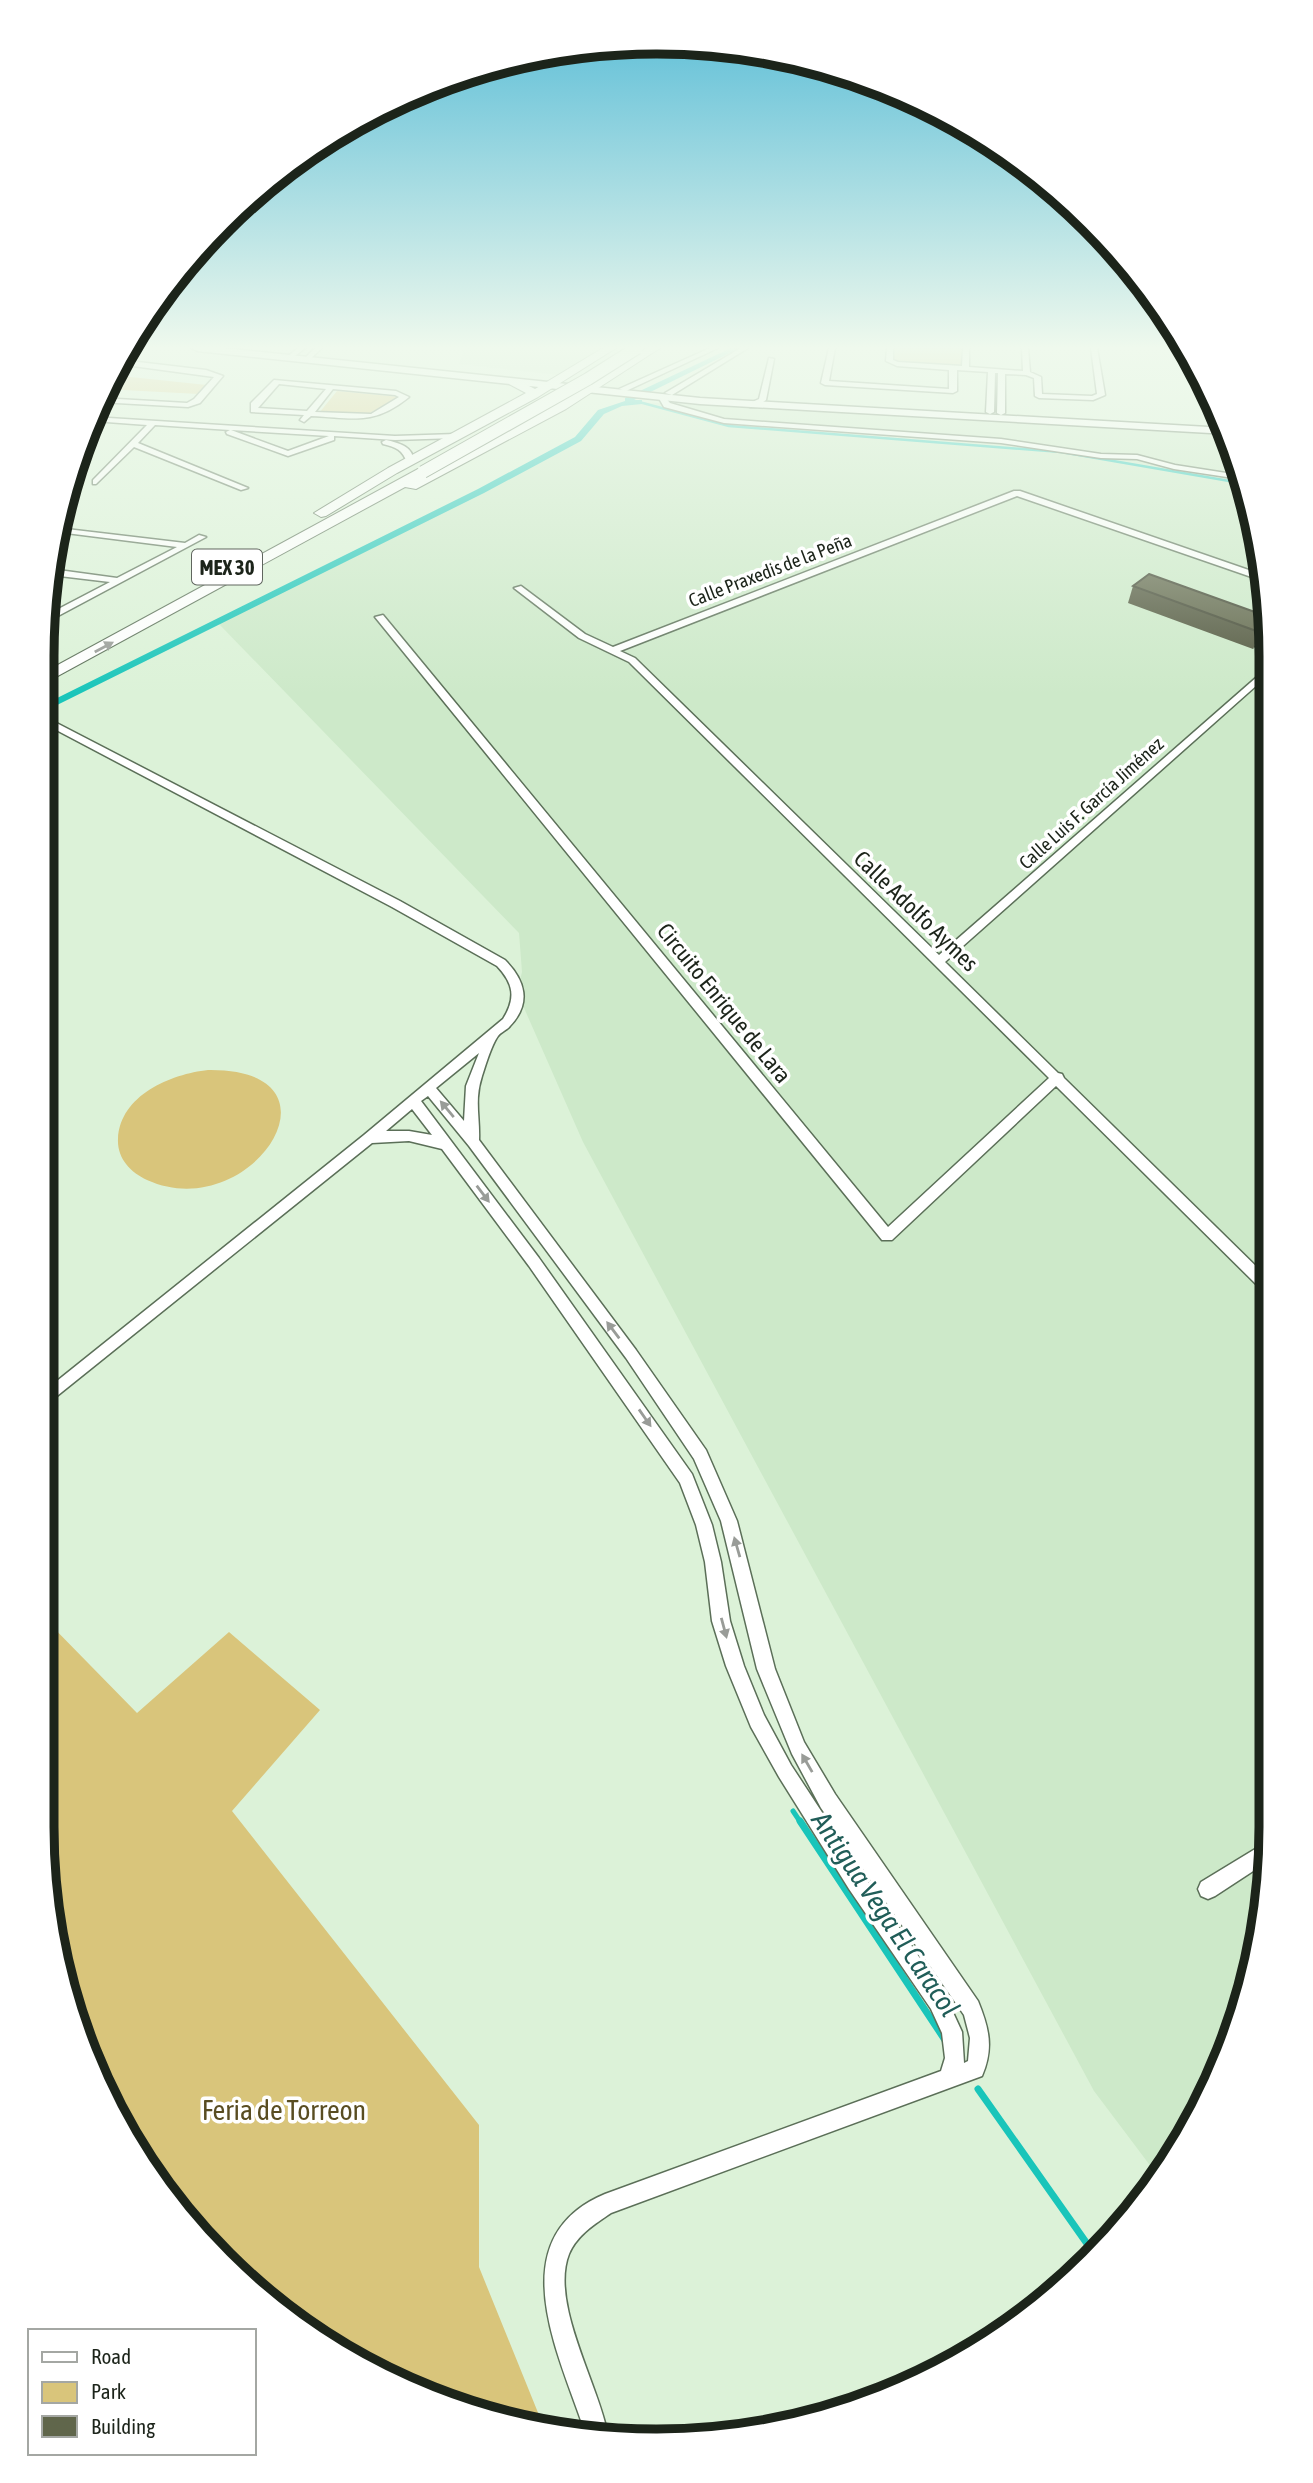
<svg xmlns="http://www.w3.org/2000/svg" width="1313" height="2483" viewBox="0 0 1313 2483" font-family="'Asap Condensed',sans-serif">
  <rect width="100%" height="100%" fill="#dcf2d8"/>
  <path fill="#cde9c9" d="M465 348H602L558 375 459 364Z
    M639 402 837 412 986 414 1226 428 1266 576 1270 1866 1250 1985 1207 2099 1155 2172 1094 2091 583 1142 517 992 522 972 519 933 218 623 578 439 601 412Z"/>
  <path fill="#d9c57b" d="M893 348H963L962 368 898 363 891 360Z
    M111 375 207 385 199 394 104 389Z
    M337 391 400 397 364 416 319 413Z
    M208 1070C355 1068 251 1227 147 1180 130 1172 117 1158 118 1139 120 1095 171 1074 208 1070Z
    M42 1616 137 1713 229 1632 320 1710 232 1811 479 2125V2267L543 2425 498 2420 315 2338 169 2201 75 2024 42 1826Z"/>
  <g fill="none" stroke-linecap="round" stroke-linejoin="round">
    <path stroke="#19c5ba" stroke-width="2.5" d="M639 402 729 426 1061 452 1241 483"/>
    <path stroke="#19c5ba" stroke-width="5" d="M793 1811 801 1823"/>
    <path stroke="#19c5ba" stroke-width="7" d="M800 1821 945 2040
      M978 2089 1095 2255"/>
    <path fill="#19c5ba" fill-rule="evenodd" d="M731 348H740L634 400H642V404L622 406 604 414 581 441 484 493 43 712V705L478 489 575 437 598 410 625 401V398Z"/>
    <defs>
      <path id="street" d="M298 348H305L291 359H287V357Z
        M315 348H322L308 361H304V359Z
        M710 348H718L626 391 619 389Z
        M741 348H748L672 395 665 393Z
        M829 348H835L829 381 949 389V370L897 366 886 361 887 348H893V360L898 362 962 366 963 348H969V367L1023 371 1022 348H1028L1030 372 1041 377 1042 394 1092 396 1097 394 1091 348H1097L1105 395 1093 400 1039 398 1035 396 1034 378 1026 375 1005 374V413L1001 415 997 413 998 373H995L994 412 990 414 986 412 988 372 957 370V391L953 393 825 385 821 383Z
        M769 358 774 359 766 400 756 407H750V403L759 399Z
        M121 360 206 370 223 376 200 403 188 407 99 402 100 398 187 403 194 399 214 377 118 364Z
        M274 380 396 391 409 397C373 426 354 418 311 416L304 422 300 420 304 415 251 412V403ZM279 384 326 389 307 411 258 408ZM333 389 395 395 399 397 371 414 315 412Z
        M657 395H663L670 403 724 419 1001 439 1101 454 1137 455 1175 465 1239 475 1240 479 1174 469 1137 459 1101 458 1001 443 724 423 664 407Z
        M93 417 395 436 456 434 460 436 456 438 395 440 334 436V440L288 456 227 434 226 432 230 430 155 425 138 443 248 488 241 490 134 447 96 484H93V480L147 425 93 421ZM231 430 329 436 288 451Z
        M386 440C399 443 415 447 413 463H407C403 450 396 447 383 444L382 442Z
        M1014 491H1020L1266 576V582L1017 496 620 651 635 658 939 955 1266 669V677L945 962 1058 1073 1062 1074 1064 1078 1268 1278V1293L1263 1291 1056 1086 892 1240H882L375 617 383 615 888 1227 1049 1078 629 662 579 638 514 588 521 586 585 634 613 647Z
        M58 528 185 543 199 535 206 537 43 624V617L110 582 51 575V569L117 578 177 547 58 532Z
        M43 716 400 901 505 960C525 980 532 1003 510 1026 507 1030 501 1032 498 1036 491 1046 486 1064 482 1076 474 1100 480 1117 479 1140L636 1350 706 1450 737 1521 775 1669 804 1742 835 1794 978 2001C989 2028 994 2048 982 2076L611 2213C595 2224 577 2235 569 2254 550 2302 597 2382 607 2431L584 2429C558 2352 500 2238 605 2194L941 2071 945 2058 942 2033 931 2009 849 1889 779 1777 751 1727 726 1666 712 1621 705 1562 696 1525 680 1483 529 1266 442 1149 409 1141 372 1143 42 1408V1393L364 1135 503 1019C516 998 514 984 497 966L392 907 43 723ZM479 1053 466 1086 464 1121 436 1088ZM428 1096 469 1146 626 1358 694 1459 721 1521 757 1669 792 1754 821 1808 964 2015 970 2038 968 2061 964 2063 962 2032 945 1995 863 1875 791 1765 764 1715 744 1666 730 1621 721 1562 712 1525 692 1474 539 1258 421 1101ZM412 1109 432 1135 409 1131H386Z
        M1270 1840V1860L1215 1896 1208 1899 1201 1896 1198 1889 1201 1882Z"/>
      <path id="secondary" d="M192 348H223L700 398 1226 428 1228 434 700 404 197 351Z"/>
      <path id="primary" d="M603 348H616L538 397 397 473 326 516 321 517 314 513 388 468 526 393 509 384V380H517L535 389Z
        M647 348H660L566 409 416 489 405 487 43 684V673L418 469 429 471 558 403Z"/>
    </defs>
    <use href="#street" stroke="#5b6f58" stroke-width="3"/>
    <use href="#secondary" stroke="#5b6f58" stroke-width="3"/>
    <use href="#primary" stroke="#5b6f58" stroke-width="2"/>
    <use href="#street" fill="#fff" fill-rule="evenodd"/>
    <use href="#secondary" fill="#fff" fill-rule="evenodd"/>
    <use href="#primary" fill="#fff" fill-rule="evenodd"/>
    <defs>
      <path id="primary-bridge" d="M423 472 588 379 637 348"/>
    </defs>
    <use href="#primary-bridge" stroke="#5b6f58" stroke-width="14" stroke-linecap="butt"/>
    <use href="#primary-bridge" stroke="#fff" stroke-width="12"/>
  </g>
  <path fill="#535840" d="M1133 586 1266 616 1253 649 1128 603Z"/>
  <path fill="#434734" d="M1266 626V637L1253 649 1259 632Z"/>
  <path fill="#60664b" stroke="#434734" stroke-width="2" d="M1149 574 1266 616V626L1259 632 1133 586Z"/>
  <defs><path id="oneway-solid" d="M-6-.8H1V-3.2L6.5 0L1 3.2V.8H-6Z" transform="scale(1.75)"/></defs>
  <g fill="#999c98">
    <use href="#oneway-solid" transform="translate(104 647) rotate(-28)"/>
    <use href="#oneway-solid" transform="translate(447 1109) rotate(-130)"/>
    <use href="#oneway-solid" transform="translate(483 1194) rotate(53)"/>
    <use href="#oneway-solid" transform="translate(613 1330) rotate(-127)"/>
    <use href="#oneway-solid" transform="translate(645 1418) rotate(55)"/>
    <use href="#oneway-solid" transform="translate(737 1547) rotate(-106)"/>
    <use href="#oneway-solid" transform="translate(724 1628) rotate(75)"/>
    <use href="#oneway-solid" transform="translate(807 1763) rotate(-120)"/>
  </g>
  <linearGradient id="sky" x2="0" y2="1"><stop stop-color="#55bbd6"/><stop offset="0.5" stop-color="#eff9ed"/><stop offset="1" stop-color="#eff9ed" stop-opacity="0"/></linearGradient>
  <rect width="1313" height="695" fill="url(#sky)"/>
  <g text-anchor="middle" dominant-baseline="central" stroke-width="7" stroke-linejoin="round" paint-order="stroke">
    <g font-size="19" fill="#1c241a" stroke="#fff">
      <text transform="translate(770 570) rotate(-21)">Calle Praxedis de la Peña</text>
      <text transform="translate(1091 803) rotate(-42)">Calle Luis F. García Jiménez</text>
    </g>
    <rect fill="#fff" stroke="#60665f" stroke-width="2" x="192" y="549.5" width="70" height="35" rx="5"/>
    <g font-size="21" font-weight="bold" fill="#1c241a">
      <text x="227" y="567">MEX 30</text>
    </g>
    <g font-size="23" fill="#1c241a" stroke="#fff">
      <text transform="translate(916 911) rotate(44)">Calle Adolfo Aymes</text>
      <text transform="translate(724 1003) rotate(51)">Circuito Enrique de Lara</text>
    </g>
    <g font-size="28" font-style="italic" fill="#205d58" stroke="#fff">
      <text transform="translate(886 1914) rotate(56)">Antigua Vega El Caracol</text>
    </g>
    <g font-size="28" fill="#594d22" stroke="#fff">
      <text x="284" y="2110">Feria de Torreon</text>
    </g>
  </g>
  <path d="M0 0H1313V2483H0ZM656 54H657A602 602 0 0 1 1259 656V1827A602 602 0 0 1 657 2429H656A602 602 0 0 1 54 1827V656A602 602 0 0 1 656 54Z" fill="#fff" fill-rule="evenodd"/>
  <path fill="none" stroke="#1c241a" stroke-width="9" d="M656 54H657A602 602 0 0 1 1259 656V1827A602 602 0 0 1 657 2429H656A602 602 0 0 1 54 1827V656A602 602 0 0 1 656 54Z"/>
  <rect x="28" y="2329" width="228" height="126" fill="#ffffff" stroke="#a4a7a3" stroke-width="2"/>
  <rect x="42" y="2352" width="35" height="10" fill="#ffffff" stroke="#a4a7a3" stroke-width="2"/>
  <text x="91" y="2364" font-size="21" fill="#1c241a">Road</text>
  <rect x="42" y="2382" width="35" height="21" fill="#d9c57b" stroke="#a4a7a3" stroke-width="2"/>
  <text x="91" y="2399" font-size="21" fill="#1c241a">Park</text>
  <rect x="42" y="2416" width="35" height="21" fill="#60664b" stroke="#a4a7a3" stroke-width="2"/>
  <text x="91" y="2434" font-size="21" fill="#1c241a">Building</text>
</svg>
